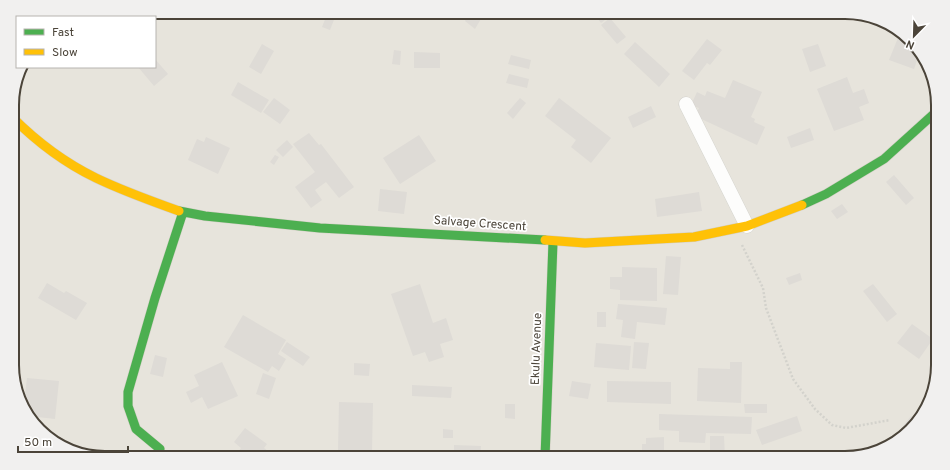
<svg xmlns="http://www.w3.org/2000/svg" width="950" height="470" viewBox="0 0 950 470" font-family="Overpass,sans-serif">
  <rect width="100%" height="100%" fill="#f4f2ee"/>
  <path fill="#e7e4dc" d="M105 12H845L886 22 919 49 937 93 938 365 928 406 897 442 850 458H105L64 448 31 421 13 377 12 99 21 67H155V17H80Z"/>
  <path fill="#dedbd6" d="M109 12H115L120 17H104Z
    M123 12H141L135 17H129Z
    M281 12H293L292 16Z
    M328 12H337L330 30 322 27Z
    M470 12H485L475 29 465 21Z
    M526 12H534V20H526Z
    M598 12H607L610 16 601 23 595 15Z
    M639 12H649L644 17Z
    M683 12H697L690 19Z
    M777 12H792L785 20Z
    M610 18 626 37 617 44 601 25Z
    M900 33 919 49 920 52 914 69 889 60Z
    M707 39 722 50 710 65 707 63 694 80 682 71Z
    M635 42 670 74 659 87 624 54Z
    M262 44 274 51 261 74 249 67Z
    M818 44 826 66 810 72 802 49Z
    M394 50 401 51 400 65 392 64Z
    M414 52 440 53V68H414Z
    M511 55 531 60 529 69 508 64Z
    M155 59 168 74 154 86 138 67H155Z
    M509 74 529 79 527 88 506 83Z
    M847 77 853 93 864 89 869 103 859 107 864 120 834 131 817 89Z
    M733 80 762 92 751 117 755 119 754 122 765 127 757 145 695 116 699 108 691 105 697 92 705 96 707 91 725 98Z
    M238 82 269 100 261 113 231 95Z
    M274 98 290 110 280 124 263 112Z
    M520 98 526 103 513 119 507 113Z
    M559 98 611 138 591 163 571 147 576 140 545 116Z
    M651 106 656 117 633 128 628 117Z
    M810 128 814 140 791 148 787 137Z
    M309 133 319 145 321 144 354 187 339 198 326 182 315 190 322 200 311 208 295 187 315 172 293 144Z
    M419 135 436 161 400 184 383 158Z
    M206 137 230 148 218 174 188 160 197 139 204 142Z
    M287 140 293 147 283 157 276 150Z
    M275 155 279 157 274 165 270 162Z
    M894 175 914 198 906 205 886 182Z
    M380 189 407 192 404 214 378 211Z
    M699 192 702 211 657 217 655 199Z
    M842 204 848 212 837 219 831 211Z
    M666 256 681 257 678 295 663 294Z
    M622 267 657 268V301L620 300V290L610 289V277H622Z
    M800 273 802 280 789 285 786 278Z
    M47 283 64 293 66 291 87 303 76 320 38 298Z
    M420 284 433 323 446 318 453 340 440 344 444 357 429 362 425 352 413 356 391 294Z
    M873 284 897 314 887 322 863 291Z
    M618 304 667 308 665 325 637 322 635 339 621 337 623 320 616 319Z
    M597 312H606V327H597Z
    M243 315 286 340 278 354 286 359 279 371 272 366 268 372 224 347Z
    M912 324 933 339 919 359 897 343Z
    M287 342 310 357 303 366 281 351Z
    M634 342 649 343 646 369 632 368Z
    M596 343 631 346 629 370 594 367Z
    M155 355 167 358 163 377 150 374Z
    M222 362 238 396 208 409 202 397 191 403 186 392 199 386 194 375Z
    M730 362H742L741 403 697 401 698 368 730 369Z
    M354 363 370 364 369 376 354 375Z
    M263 373 276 378 269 399 256 394Z
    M27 378 59 381 55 419 29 416 24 403Z
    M572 381 591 384 588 399 569 396Z
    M607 381 671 382V404L607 402Z
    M412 385 452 387 451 398 412 396Z
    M339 402 373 403 372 451 338 450Z
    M505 404H515V419L505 418Z
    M744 404H767V413H745Z
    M659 414 752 417 751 434 706 433 705 443 679 442V431L659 430Z
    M797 416 802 431 762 445 756 430Z
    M911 416 916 420 900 438 896 435Z
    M245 428 267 444 264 448 277 458H234L241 448 234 442Z
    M443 429 453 430V438H443Z
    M710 436H724L725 458H710Z
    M664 437V458H642V444H646V438Z
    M454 445 481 446 480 458H454Z
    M339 453 372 454V458H339Z
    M625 455 638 456V458H625Z"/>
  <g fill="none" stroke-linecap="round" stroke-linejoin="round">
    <defs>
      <path id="street" d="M686 104 747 226"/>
      <path id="fast" d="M802 205 826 194 884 159 937 111
        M179 211 205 216 320 228 545 240
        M160 449 136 429 128 406V392L155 298 183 212
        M545 458 553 242"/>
      <path id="slow" d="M12 117C36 141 65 163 96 178 123 191 151 201 179 211
        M545 240 585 243 694 237 747 226 802 205"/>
    </defs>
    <use href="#street" stroke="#d2d0cb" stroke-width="15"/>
    <use href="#fast" stroke="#d3cfc5" stroke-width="10"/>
    <use href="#slow" stroke="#d3cfc5" stroke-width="10"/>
    <path stroke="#d3d2cc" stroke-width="2.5" stroke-dasharray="2 2" stroke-linecap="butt" d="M742 245 763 288 766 308 793 379 815 409 832 425 846 428 890 420"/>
    <use href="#street" stroke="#fdfdfc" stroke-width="14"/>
    <use href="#fast" stroke="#4caf50" stroke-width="9"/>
    <use href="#slow" stroke="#ffc107" stroke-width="9"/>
  </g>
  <g text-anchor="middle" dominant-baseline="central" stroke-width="3.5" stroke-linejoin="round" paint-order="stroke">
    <g font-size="12" fill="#4b4439" stroke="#fff">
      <text transform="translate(480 224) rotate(4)">Salvage Crescent</text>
      <text transform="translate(537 349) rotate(-88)">Ekulu Avenue</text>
    </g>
  </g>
  <path d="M0 0H950V470H0ZM105 19H845A86 86 0 0 1 931 105V365A86 86 0 0 1 845 451H105A86 86 0 0 1 19 365V105A86 86 0 0 1 105 19Z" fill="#f1f0ef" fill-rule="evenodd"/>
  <path fill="none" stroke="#4b4439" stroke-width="2" d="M105 19H845A86 86 0 0 1 931 105V365A86 86 0 0 1 845 451H105A86 86 0 0 1 19 365V105A86 86 0 0 1 105 19Z"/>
  <rect x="16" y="16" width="140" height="52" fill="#ffffff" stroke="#b7b4b0"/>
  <rect x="24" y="29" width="20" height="6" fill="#4caf50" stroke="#b7b4b0"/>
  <text x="52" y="36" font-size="12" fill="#4b4439">Fast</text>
  <rect x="24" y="49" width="20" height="6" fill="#ffc107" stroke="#b7b4b0"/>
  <text x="52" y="56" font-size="12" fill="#4b4439">Slow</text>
  <g transform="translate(914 36) rotate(203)" stroke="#ffffff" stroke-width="3" paint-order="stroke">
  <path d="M0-3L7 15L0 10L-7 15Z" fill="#4b4439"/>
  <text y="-6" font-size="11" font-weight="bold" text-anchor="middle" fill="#4b4439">N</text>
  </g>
  <path d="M18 446v6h110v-6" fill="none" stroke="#4b4439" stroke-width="2"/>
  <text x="24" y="446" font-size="12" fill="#4b4439" stroke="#ffffff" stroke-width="3" paint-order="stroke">50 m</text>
</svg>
